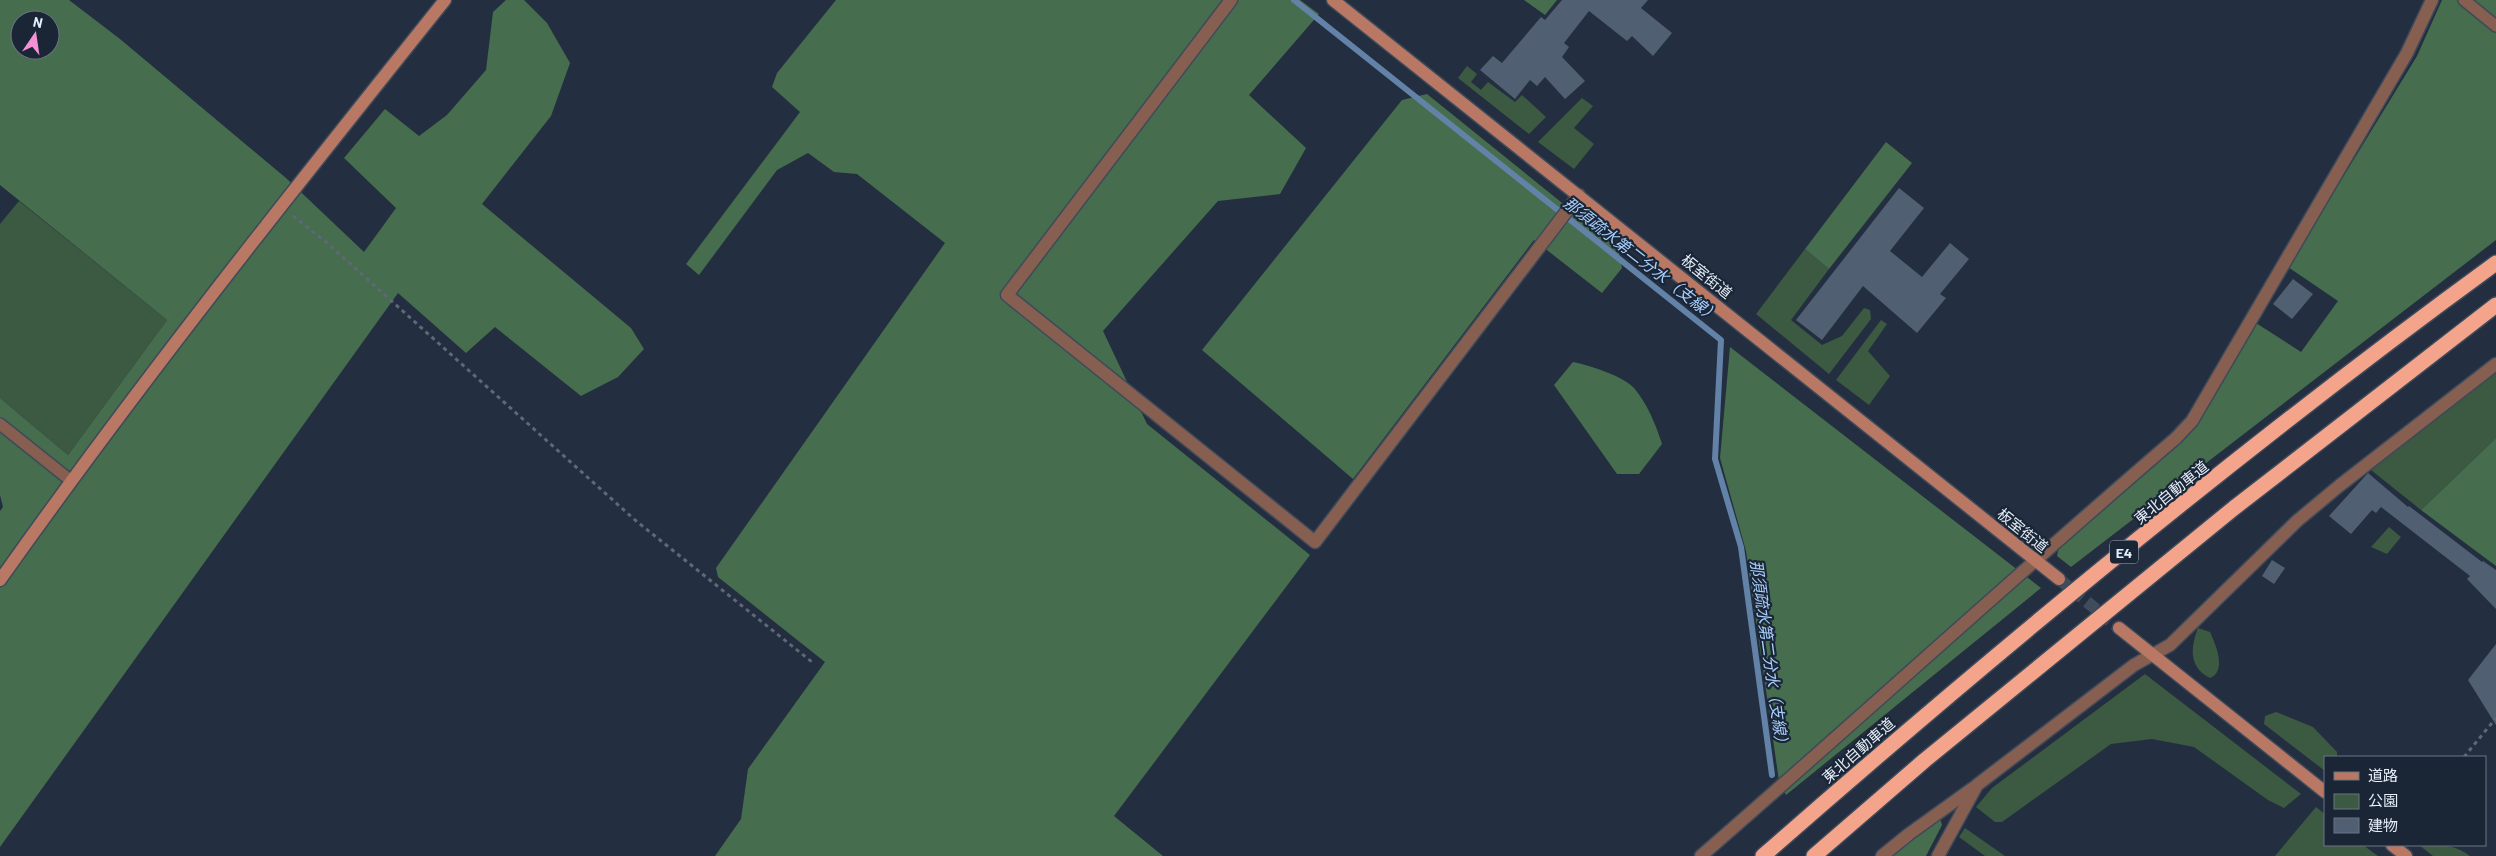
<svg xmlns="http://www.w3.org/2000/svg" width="2496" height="856" viewBox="0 0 2496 856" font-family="Barlow,'Noto Sans JP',sans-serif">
  <rect width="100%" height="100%" fill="#232f40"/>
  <path fill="#3c5941" d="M1467 66 1477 74 1471 82 1481 90 1488 82 1515 102 1522 95 1546 117 1529 134 1458 78Z
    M1582 98 1593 106 1574 128 1594 144 1574 169 1538 142Z
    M19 201 167 320 68 455 0 398V224Z
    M1805 249 1829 269 1791 320 1822 345 1842 336 1864 308 1870 310 1871 319 1829 374 1756 314Z
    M1881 320 1887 324 1868 351 1890 376 1869 405 1836 380Z
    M2491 370 2496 374V438L2421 510 2371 470Z
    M2389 527 2401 537 2387 554 2371 547Z
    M2198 628 2210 632C2216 645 2227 671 2210 678 2189 668 2190 648 2198 628Z
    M2145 674 2301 794 2284 808 2268 800 2194 747 2152 739 2111 744 2002 822H1995L1976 807 1992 788Z
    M2276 712 2313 727 2337 752V757H2325V771L2264 724 2265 716Z
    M2316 807 2325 814V845H2363L2378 856H2275Z
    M1965 828 2005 856H1985L1959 837Z
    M2419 845C2438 845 2454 843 2470 856H2433Z"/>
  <path fill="#466d4d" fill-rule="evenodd" d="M0 0H69L120 39 286 178 364 252 396 208 344 158 385 109 419 136 447 115 486 70 493 12 506 0H524L547 23 570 63 551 116 482 204 631 328 644 349 618 377 581 396 495 327 466 353 398 293 0 847V511L3 507 0 495V398L68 455 167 320 0 185ZM20 20H50V50H20Z
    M836 0H1300L1319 14 1249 95 1306 148 1280 194 1218 201 1103 331 1147 424 1310 555 1114 816 1163 856H715L741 819 748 769 825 662 718 577 716 568 945 243 857 174 834 172 808 153 777 170 699 275 686 264 800 112 772 87 777 73Z
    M1524 0H1557L1545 15Z
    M2442 0H2496V240L2071 567 2057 556 2059 547 2180 443 2194 427 2256 323 2301 352 2338 301 2288 267 2417 56Z
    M1427 94 1618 248 1622 268 1602 293 1534 240 1353 479 1202 350 1402 100Z
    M1886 142 1912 163 1829 269 1805 249Z
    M1730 347 2041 588 1786 795 1779 781 1746 551 1720 458Z
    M1573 362C1589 365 1623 376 1634 388 1647 403 1656 425 1662 444L1639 474H1617L1554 385Z
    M2496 438V566L2421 510Z
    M1940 818 1942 825 1926 856H1882Z"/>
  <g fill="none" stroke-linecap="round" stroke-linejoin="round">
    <path stroke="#6382a7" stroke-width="6" d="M1294 0 1721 340 1715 459 1741 547 1772 775"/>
  </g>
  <path fill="#515f72" d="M1562 0H1648L1641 8 1672 33 1653 56 1632 36 1627 41 1589 11 1564 43 1569 47 1562 57 1585 81 1565 99 1545 77 1537 86 1530 80 1515 99 1480 70 1493 56 1502 63 1541 17 1545 20Z
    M1899 188 1924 208 1890 251 1922 277 1950 243 1969 259 1940 294 1946 298 1917 333 1863 286 1822 340 1796 320Z
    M2293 279 2313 294 2292 319 2273 304Z
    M2368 473 2408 507 2409 506 2482 562 2483 561 2496 570V609L2467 579 2470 576 2381 507 2376 513 2372 510 2351 534 2329 516Z
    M2272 560 2285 568 2274 584 2262 576Z
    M2496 644V725L2468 680Z"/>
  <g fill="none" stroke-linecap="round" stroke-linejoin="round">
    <path stroke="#404c5c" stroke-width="12" stroke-dasharray="12 6" stroke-linecap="butt" d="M2059 579 2119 628"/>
    <defs>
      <path id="lane" d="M2464 0 2496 26
        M0 424 70 480"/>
      <path id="street" d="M1231 0 1007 295 1315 542 1579 195
        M1701 856C1860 718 2016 575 2176 438L2192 421 2407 53 2432 0
        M1882 856 1909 834 1973 788
        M1938 856 1977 785 2134 665 2170 645 2297 521 2339 486 2496 364"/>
      <path id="secondary" d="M1333 0 2059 579
        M0 580C141 381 293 190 445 0
        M2119 628 2325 792
        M2392 845 2406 856"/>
      <path id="highway" d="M1763 856C1999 649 2242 448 2496 263
        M1814 856 1925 760 2234 508 2496 305"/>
    </defs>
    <use href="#lane" stroke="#3e4a5a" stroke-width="14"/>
    <use href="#street" stroke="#3e4a5a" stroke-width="15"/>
    <use href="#secondary" stroke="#3e4a5a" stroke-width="15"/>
    <use href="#highway" stroke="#3e4a5a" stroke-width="18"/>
    <path stroke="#5e6878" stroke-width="3" stroke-dasharray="4 4" stroke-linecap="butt" d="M293 216 326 242 635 520 812 662
      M2464 757 2496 718"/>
    <use href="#lane" stroke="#875f51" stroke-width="11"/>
    <use href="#street" stroke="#875f51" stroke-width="12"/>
    <use href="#secondary" stroke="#b87864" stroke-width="12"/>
    <use href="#highway" stroke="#f4a48b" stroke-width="15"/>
  </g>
  <g text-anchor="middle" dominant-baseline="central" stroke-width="4.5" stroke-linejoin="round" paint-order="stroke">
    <rect fill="#1a2536" stroke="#a8b1be" stroke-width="1" x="2110" y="540.5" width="28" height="23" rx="4"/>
    <g font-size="14" font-weight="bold" fill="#e5edf8">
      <text x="2124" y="552">E4</text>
    </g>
    <g font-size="15" fill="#e5edf8" stroke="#1a2536">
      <text transform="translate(1707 276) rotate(39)">板室街道</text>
      <text transform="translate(2171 492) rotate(-39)">東北自動車道</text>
      <text transform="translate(2023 530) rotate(39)">板室街道</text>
      <text transform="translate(1858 750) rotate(-41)">東北自動車道</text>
    </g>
    <g font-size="16" font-style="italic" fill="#a7cefc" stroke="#1a2536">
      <text transform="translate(1642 259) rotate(38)">那須疏水第二分水（支線）</text>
      <text transform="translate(1770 655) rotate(82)">那須疏水第二分水（支線）</text>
    </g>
  </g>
  <rect x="2324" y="756" width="162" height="90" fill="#1a2536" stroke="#6b7584"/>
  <rect x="2334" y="772" width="25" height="8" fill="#b87864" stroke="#6b7584"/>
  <text x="2368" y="781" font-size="15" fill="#e5edf8">道路</text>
  <rect x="2334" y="794" width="25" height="15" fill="#3c5941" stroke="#6b7584"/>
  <text x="2368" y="806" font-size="15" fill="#e5edf8">公園</text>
  <rect x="2334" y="818" width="25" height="15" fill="#515f72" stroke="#6b7584"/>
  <text x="2368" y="831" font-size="15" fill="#e5edf8">建物</text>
  <g transform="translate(35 35) rotate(13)"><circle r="24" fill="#1a2536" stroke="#6b7584"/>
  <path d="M0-4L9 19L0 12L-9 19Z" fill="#f491d4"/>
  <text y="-8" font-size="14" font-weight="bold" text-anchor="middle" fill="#e5edf8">N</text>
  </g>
</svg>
